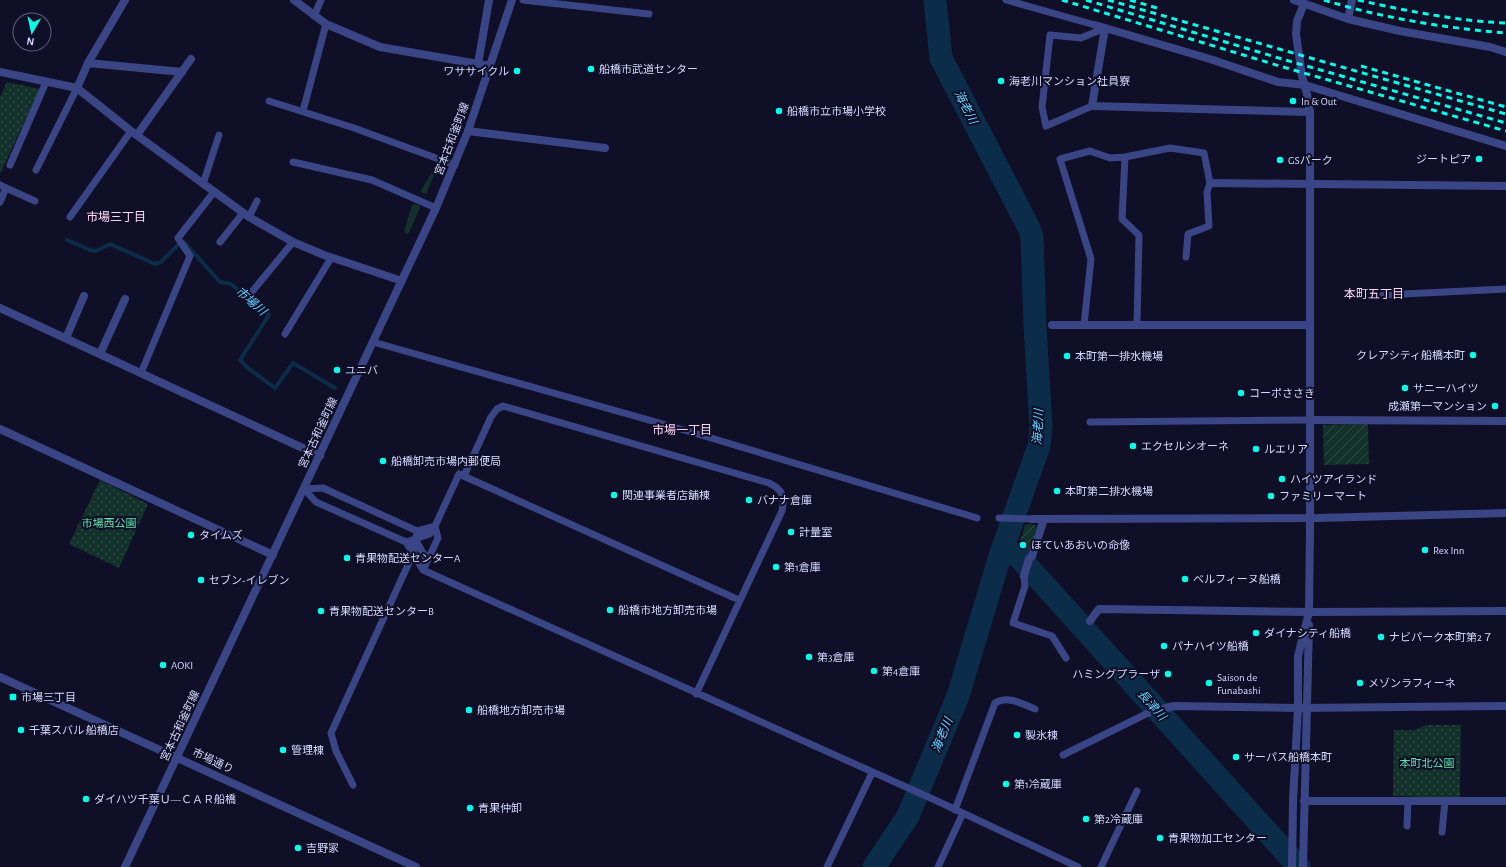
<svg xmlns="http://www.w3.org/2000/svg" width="1506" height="867" viewBox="0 0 1506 867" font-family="'Alegreya Sans','Noto Sans JP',sans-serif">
  <defs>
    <pattern id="park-dots" width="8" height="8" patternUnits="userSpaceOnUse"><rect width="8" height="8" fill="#12312a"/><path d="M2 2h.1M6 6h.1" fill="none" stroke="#344e4a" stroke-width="1.8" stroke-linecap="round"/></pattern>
    <pattern id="garden-furrows" width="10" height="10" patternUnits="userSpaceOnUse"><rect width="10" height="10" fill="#12312a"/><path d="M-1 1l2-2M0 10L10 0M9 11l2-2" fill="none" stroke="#344e4a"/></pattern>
  </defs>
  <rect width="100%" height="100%" fill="#0f0f27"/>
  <path fill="#12312a" d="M437 164 438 166 426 194 421 192V190Z
    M414 204 419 205 420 208 409 233 407 234 404 231 412 205Z"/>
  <path fill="url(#park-dots)" d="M7 82 40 89 0 174V97Z
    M100 480 148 504 119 568 69 544Z
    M1426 725H1461L1460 798 1393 796 1394 730H1415Z"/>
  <path fill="url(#garden-furrows)" d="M1368 424 1369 464 1324 465 1323 425Z
    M1031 524 1037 526 1031 548 1024 553 1020 549V541L1025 525Z"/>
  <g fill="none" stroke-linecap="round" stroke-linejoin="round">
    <path stroke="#0c2d49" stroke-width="4" d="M67 240 90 250 96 251 110 244 155 264 161 262 181 242 185 243 220 282 231 284 269 315 240 360 248 368 275 388 293 363 335 388"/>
    <path stroke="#0c2d49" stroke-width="23" d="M1003 548 1019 557 1299 867
      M874 867 908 816 958 696 1000 556 1039 446 1041 427 1035 326 1032 236 1028 226 941 58 935 0"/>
    <path stroke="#3a4586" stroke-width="7" d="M523 0 649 14
      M1006 0 1095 25
      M314 16 321 0
      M269 101 354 128 455 165
      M1092 106 1046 126 1042 107 1050 35 1081 38 1105 28
      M303 111 326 24
      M1125 157 1122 219 1139 235 1137 325
      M293 162 372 180 436 208
      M10 165 46 82
      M36 170 77 88
      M203 184 219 135
      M0 185 6 188 0 202
      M6 188 35 201
      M70 217 131 131
      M249 217 257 201
      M220 242 243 213
      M251 293 293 242
      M1383 295 1506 289
      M1084 325 1091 259 1060 159 1090 151 1110 158 1125 157 1170 148 1204 153 1210 183 1207 192 1209 226 1188 234 1186 257
      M285 334 331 258
      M373 342 691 432 977 518
      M141 373 190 256 178 238 214 192
      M1090 422 1310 420
      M464 476 491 417 497 409 503 406 769 483C783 490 785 496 782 511L696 694
      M304 489 316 502 406 542 423 570 935 800 1078 867
      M304 489 323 488 417 531 435 526
      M999 518 1032 519
      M415 539 427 560
      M406 542 430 534 435 526 459 474 739 600
      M423 570 438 538 435 526
      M1024 576 1025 586 1013 623 1052 636 1066 658
      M1063 755 1150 712
      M353 785 336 751 331 733 413 554 417 531
      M955 810 995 703C1008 695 1022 704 1035 709
      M1407 826 1408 801
      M1442 832 1445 801
      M827 867 872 773
      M938 867 963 813
      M1101 867 1137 791"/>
    <path stroke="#3a4586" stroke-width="8" d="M294 0 326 24 380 47 490 66
      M1294 0 1348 19 1400 31 1490 47 1506 52
      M1348 19 1352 0
      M1095 25 1210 59 1278 82 1305 85 1506 146
      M1105 28 1092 106 1310 112
      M88 63 182 72
      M478 64 489 0
      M0 72 77 88 131 131 249 217 293 242 324 255 402 281
      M77 88 88 63 125 0
      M468 131 605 148
      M137 135 191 59
      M1210 183 1506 186
      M0 308 320 456
      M1052 325H1310
      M66 338 84 296
      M100 354 125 299
      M1310 420 1506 421
      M0 429 273 555
      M1032 519 1318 518 1506 513
      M1024 576 1029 559 1032 556 1044 519
      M1090 621 1095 614 1099 609 1309 612 1506 611
      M1150 712 1174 706 1298 708
      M1304 801H1506
      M1292 867 1293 801 1298 708V656L1309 612
      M1303 867 1309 625"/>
    <path stroke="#3a4586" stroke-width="8" d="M1304 4 1297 21 1296 34 1302 76 1307 94 1310 112V529L1309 612
      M0 677 416 867
      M1298 708 1506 706
      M125 867 436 208 468 131 512 0"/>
    <path stroke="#01ffea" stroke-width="3" stroke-dasharray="6 5" stroke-linecap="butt" d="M1062 0 1283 67 1506 131
      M1086 0 1282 59 1506 123
      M1108 0 1506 114
      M1130 0 1157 8
      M1324 0C1382 18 1445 28 1506 33
      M1358 0C1407 11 1457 21 1506 23
      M1361 66 1506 107"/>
  </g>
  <g fill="#01ffea" stroke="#0f0f27" stroke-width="1.5">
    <circle cx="591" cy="69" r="4"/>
    <circle cx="517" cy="71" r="4"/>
    <circle cx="1001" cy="81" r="4"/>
    <circle cx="1293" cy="101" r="4"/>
    <circle cx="779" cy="111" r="4"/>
    <circle cx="1479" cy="159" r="4"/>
    <circle cx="1280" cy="160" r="4"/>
    <circle cx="1473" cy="355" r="4"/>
    <circle cx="1067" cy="356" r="4"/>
    <circle cx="337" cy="370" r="4"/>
    <circle cx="1405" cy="388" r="4"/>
    <circle cx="1241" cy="393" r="4"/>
    <circle cx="1495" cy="406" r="4"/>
    <circle cx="1133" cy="446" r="4"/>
    <circle cx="1256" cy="449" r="4"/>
    <circle cx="383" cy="461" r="4"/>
    <circle cx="1282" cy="479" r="4"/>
    <circle cx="1057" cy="491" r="4"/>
    <circle cx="614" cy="495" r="4"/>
    <circle cx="1271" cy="496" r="4"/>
    <circle cx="749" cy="500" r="4"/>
    <circle cx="791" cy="532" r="4"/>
    <circle cx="191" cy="535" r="4"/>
    <circle cx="1023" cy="545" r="4"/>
    <circle cx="1425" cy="550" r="4"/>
    <circle cx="347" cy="558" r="4"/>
    <circle cx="776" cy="567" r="4"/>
    <circle cx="1185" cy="579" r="4"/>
    <circle cx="201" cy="580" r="4"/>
    <circle cx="610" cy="610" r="4"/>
    <circle cx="321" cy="611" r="4"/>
    <circle cx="1256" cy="633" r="4"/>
    <circle cx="1381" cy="637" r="4"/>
    <circle cx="1164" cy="646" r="4"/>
    <circle cx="809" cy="657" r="4"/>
    <circle cx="163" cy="665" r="4"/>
    <circle cx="874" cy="671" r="4"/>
    <circle cx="1168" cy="674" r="4"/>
    <circle cx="1209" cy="683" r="4"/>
    <circle cx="1360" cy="683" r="4"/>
    <rect x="9" y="693" width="8" height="8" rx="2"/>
    <circle cx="469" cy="710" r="4"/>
    <circle cx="21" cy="730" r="4"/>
    <circle cx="1017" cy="735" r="4"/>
    <circle cx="283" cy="750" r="4"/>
    <circle cx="1236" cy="757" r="4"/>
    <circle cx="1006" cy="784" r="4"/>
    <circle cx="86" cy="799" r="4"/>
    <circle cx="470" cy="808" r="4"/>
    <circle cx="1086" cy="819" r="4"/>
    <circle cx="1160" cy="838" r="4"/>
    <circle cx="298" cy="848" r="4"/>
  </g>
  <g text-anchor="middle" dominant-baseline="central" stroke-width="4" stroke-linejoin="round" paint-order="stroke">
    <g font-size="11" fill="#d5d8ff" stroke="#0f0f27" text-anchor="start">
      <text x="599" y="69">船橋市武道センター</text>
      <text x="509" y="71" text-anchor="end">ワササイクル</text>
      <text x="1009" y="81">海老川マンション社員寮</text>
      <text x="1301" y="101">In &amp; Out</text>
      <text x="787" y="111">船橋市立市場小学校</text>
      <text x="1471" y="159" text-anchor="end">ジートピア</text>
      <text x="1288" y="160">GSパーク</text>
      <text x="1465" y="355" text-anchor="end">クレアシティ船橋本町</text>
      <text x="1075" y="356">本町第一排水機場</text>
      <text x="345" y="370">ユニバ</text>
      <text x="1413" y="388">サニーハイツ</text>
      <text x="1249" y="393">コーポささき</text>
      <text x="1487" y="406" text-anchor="end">成瀬第一マンション</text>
      <text x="1141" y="446">エクセルシオーネ</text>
      <text x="1264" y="449">ルエリア</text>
      <text x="391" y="461">船橋卸売市場内郵便局</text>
      <text x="1290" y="479">ハイツアイランド</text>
      <text x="1065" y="491">本町第二排水機場</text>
      <text x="622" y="495">関連事業者店舗棟</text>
      <text x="1279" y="496">ファミリーマート</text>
      <text x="757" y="500">バナナ倉庫</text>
      <text x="799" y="532">計量室</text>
      <text x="199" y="535">タイムズ</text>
      <text x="1031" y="545">ほていあおいの命像</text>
      <text x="1433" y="550">Rex Inn</text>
      <text x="355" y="558">青果物配送センターA</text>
      <text x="784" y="567">第1倉庫</text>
      <text x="1193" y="579">ベルフィーヌ船橋</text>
      <text x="209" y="580">セブン-イレブン</text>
      <text x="618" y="610">船橋市地方卸売市場</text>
      <text x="329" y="611">青果物配送センターB</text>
      <text x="1264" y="633">ダイナシティ船橋</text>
      <text x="1389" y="637">ナビパーク本町第2７</text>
      <text x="1172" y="646">パナハイツ船橋</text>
      <text x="817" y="657">第3倉庫</text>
      <text x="171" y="665">AOKI</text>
      <text x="882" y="671">第4倉庫</text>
      <text x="1160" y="674" text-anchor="end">ハミングプラーザ</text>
      <text x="1217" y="677">Saison de<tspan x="1217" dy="13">Funabashi</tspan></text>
      <text x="1368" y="683">メゾンラフィーネ</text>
      <text x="21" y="697">市場三丁目</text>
      <text x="477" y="710">船橋地方卸売市場</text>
      <text x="29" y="730">千葉スバル 船橋店</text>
      <text x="1025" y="735">製氷棟</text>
      <text x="291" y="750">管理棟</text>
      <text x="1244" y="757">サーパス船橋本町</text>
      <text x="1014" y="784">第1冷蔵庫</text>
      <text x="94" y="799">ダイハツ千葉Ｕ―ＣＡＲ船橋</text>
      <text x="478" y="808">青果仲卸</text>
      <text x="1094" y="819">第2冷蔵庫</text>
      <text x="1168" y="838">青果物加工センター</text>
      <text x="306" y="848">吉野家</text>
    </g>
    <g font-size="11" fill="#d5d8ff" stroke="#0f0f27">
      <text transform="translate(452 139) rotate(-69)">宮本古和釜町線</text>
      <text transform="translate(318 433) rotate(-65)">宮本古和釜町線</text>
      <text transform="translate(180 726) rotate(-65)">宮本古和釜町線</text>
      <text transform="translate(213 761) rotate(25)">市場通り</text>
    </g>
    <g font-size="11" fill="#5fe1a9" stroke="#0f0f27">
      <text x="109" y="523">市場西公園</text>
      <text x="1427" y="763">本町北公園</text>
    </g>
    <g font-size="12" font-style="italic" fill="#63d3ff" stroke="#0f0f27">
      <text transform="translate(966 107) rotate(63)">海老川</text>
      <text transform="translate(251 301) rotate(41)">市場川</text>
      <text transform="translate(1038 427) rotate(-87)">海老川</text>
      <text transform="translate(1152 705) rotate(48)">長津川</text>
      <text transform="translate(942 735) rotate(-67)">海老川</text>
    </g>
    <g font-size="12" fill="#ffd7f8" stroke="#0f0f27">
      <text x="116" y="217">市場三丁目</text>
      <text x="1374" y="294">本町五丁目</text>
      <text x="682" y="430">市場一丁目</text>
    </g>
  </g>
  <g transform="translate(32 32) rotate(189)"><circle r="19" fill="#0f0f27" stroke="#5e5f7d"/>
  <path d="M0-3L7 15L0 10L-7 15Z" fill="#01ffea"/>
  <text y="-6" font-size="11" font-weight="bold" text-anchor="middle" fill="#d5d8ff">N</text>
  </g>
</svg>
